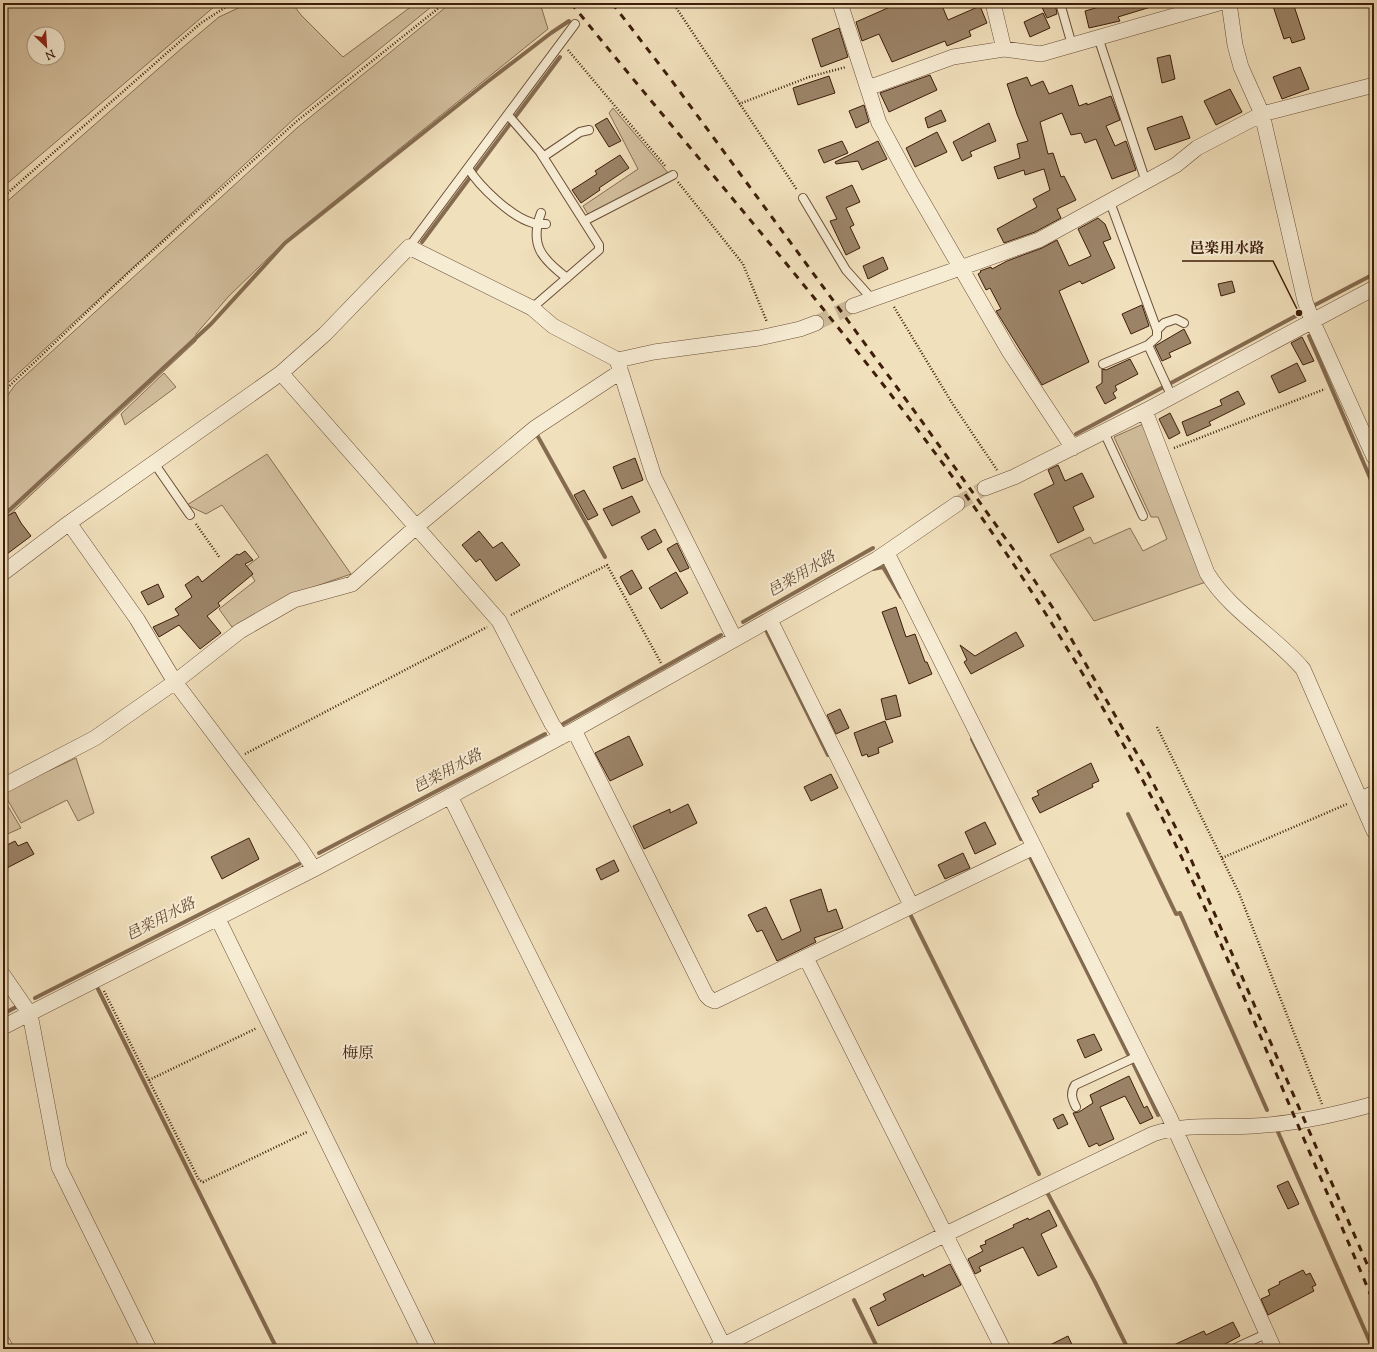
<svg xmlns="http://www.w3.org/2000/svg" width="1377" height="1352" viewBox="0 0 1377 1352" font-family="'Sorts Mill Goudy','Noto Serif JP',serif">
  <rect width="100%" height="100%" fill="#f1e0bc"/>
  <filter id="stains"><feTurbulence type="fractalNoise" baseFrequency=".005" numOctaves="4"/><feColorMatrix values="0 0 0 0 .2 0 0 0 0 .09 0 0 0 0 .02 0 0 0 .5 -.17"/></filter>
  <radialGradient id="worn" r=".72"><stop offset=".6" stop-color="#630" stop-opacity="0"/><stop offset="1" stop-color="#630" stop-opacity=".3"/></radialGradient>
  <path fill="#d3bf9e" stroke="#886e54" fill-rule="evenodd" d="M3 3H221L215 6 3 187ZM34 34H58V58H34Z
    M249 3H302L295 7 301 15 343 57 412 6 413 3H436L296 117 9 382 3 375V205L182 48 219 17Z
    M451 3H540L548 29 290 237 229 296 196 334V341L3 521V414L7 396 15 385 298 127Z
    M613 108 669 174 589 216 583 206 638 169 609 113Z
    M164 373 176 387 125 425 121 414Z
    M1143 424 1206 582 1094 621 1050 555 1090 537 1094 544 1130 528 1143 551 1167 539 1158 517H1151L1114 437Z
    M267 454 351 574 288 596 232 627 219 609 255 581 246 567 259 557 222 505 206 514 187 505Z
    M76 758 94 813 78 821 67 800 21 823 3 792Z
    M3 798 21 828 3 836Z"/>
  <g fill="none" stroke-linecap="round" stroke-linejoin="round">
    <path stroke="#856b50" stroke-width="4" d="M422 242 560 57
      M1311 307 1374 274
      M1309 336 1374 487
      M1076 434 1305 311
      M537 435 605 557
      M3 516 211 324 285 243 487 82 551 33 569 21
      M873 569 883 567 901 597
      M743 622 873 548
      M766 630 828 755
      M563 724 721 635
      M972 739 1021 839
      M1128 814 1176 914 1180 913 1267 1110
      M319 853 545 734
      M1030 857 1128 1054
      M911 916 1039 1174
      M98 989 277 1349
      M35 998 299 864
      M3 1014 16 1007
      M1133 1063 1158 1115
      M1278 1132 1373 1349
      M1048 1194 1095 1282 1128 1349
      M854 1300 878 1349"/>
  </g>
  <path fill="#9b8367" stroke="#3e1e0a" d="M899 3H941L948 20 980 6 987 23 969 31 971 36 947 46 945 41 892 62 879 34 862 41 856 22Z
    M1040 3H1055L1057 14 1047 18Z
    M1113 3H1153L1154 6 1118 17 1120 21 1089 28 1085 11Z
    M1272 3H1293L1305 39 1292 43 1290 37 1284 39Z
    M1043 13 1050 28 1030 37 1024 22Z
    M839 28 848 57 821 67 812 39Z
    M1170 55 1175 79 1162 83 1157 58Z
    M1300 67 1309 89 1282 99 1273 77Z
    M930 75 937 90 889 112 880 93Z
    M829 76 835 93 798 105 793 88Z
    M1027 77 1031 86 1043 81 1049 94 1072 85 1079 106 1087 103V105L1111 96 1120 120 1106 126 1115 146 1126 141 1136 170 1112 179 1096 139 1085 143 1081 133 1071 135 1062 113 1040 122 1048 154 1053 153 1061 177 1064 176 1076 200 1057 209 1061 218 1035 232 1004 243 997 229 1037 207 1033 199 1050 190 1044 169 1025 175 1024 170 998 179 994 167 1020 158 1017 144 1028 141 1017 114 1007 84Z
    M1230 89 1242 112 1216 125 1204 101Z
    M864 105 869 122 856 128 849 111Z
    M941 110 946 121 928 128 925 118Z
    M1182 116 1190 138 1155 150 1147 128Z
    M607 118 621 141 609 147 595 125Z
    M989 123 996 141 970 152 972 156 962 161 953 142Z
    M937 132 947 152 915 167 906 148Z
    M842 141 848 153 824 163 818 150Z
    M878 141 887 159 862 170 858 161 836 164 835 162Z
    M620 155 629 168 599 188 600 190 581 203 572 190 597 174 595 171Z
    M852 185 860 202 846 208 854 225 850 227 860 248 846 255 830 221 837 219 826 197Z
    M1098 218 1105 224 1111 239 1103 242 1115 268 1082 284 1080 281 1059 291 1089 362 1042 385 996 311 1001 309 990 288 986 290 978 274 981 272 980 271 991 267 992 269 1007 261 1042 248 1057 240 1069 266 1091 256 1078 229Z
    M883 257 888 269 868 279 863 266Z
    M1232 281 1235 292 1221 296 1218 284Z
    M1142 305 1149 326 1131 334 1122 314Z
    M1184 329 1191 343 1169 353 1171 357 1162 361 1155 346Z
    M1302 337 1314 361 1303 365 1291 343Z
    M1130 359 1138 374 1115 386 1117 390 1113 393 1116 398 1105 404 1096 387 1102 383V369L1106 370Z
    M1297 363 1306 381 1279 393 1271 376Z
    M1238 391 1245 404 1209 422 1211 425 1187 436 1182 422 1222 405 1220 400Z
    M1170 413 1180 433 1169 439 1159 419Z
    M635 458 643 480 622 489 613 467Z
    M1058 465 1065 481 1082 473 1094 497 1073 507 1084 530 1058 543 1034 494 1054 484 1048 470Z
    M584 490 598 515 588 520 574 495Z
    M632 496 640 512 612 526 603 509Z
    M15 512 21 523 31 536 3 557V529L7 527 3 518Z
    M655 529 662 542 648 550 641 537Z
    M479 531 493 548 502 542 520 565 496 581 480 559 476 562 462 545Z
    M677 543 689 568 680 572 667 549Z
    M245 551 253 560 245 564 253 574 218 603 220 606 207 616 221 633 200 649 179 625 159 637 153 627 179 615 175 609 192 597 185 585 198 576 202 582 237 554 239 555Z
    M632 570 642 588 630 595 620 577Z
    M676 572 688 593 661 609 649 588Z
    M158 584 164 597 148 605 141 592Z
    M896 607 906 637 915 634 925 662H927L932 674 909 684 882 612Z
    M1016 632 1024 646 971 674 964 662 967 660 960 645 975 656Z
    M896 695 901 716 886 720 881 699Z
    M840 709 849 728 836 734 827 715Z
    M885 721 893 742 878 748 879 753 868 757 867 754 862 756 854 733Z
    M629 736 643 765 610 781 595 753Z
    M1091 763 1099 781 1092 784 1093 787 1040 813 1032 798 1039 795 1037 791Z
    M831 774 838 788 811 801 804 787Z
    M688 804 697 823 644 849 633 826 670 809V813Z
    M985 822 996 844 975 854 965 832Z
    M249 838 259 859 222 879 211 857Z
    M15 841 18 846 27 842 34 854 3 870V847Z
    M963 853 970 868 945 879 938 865Z
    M614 860 619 871 601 880 596 869Z
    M821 889 828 912 836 909 843 928 814 938 816 942 777 961 762 930 757 932 748 915 766 907 782 940 801 931 790 900Z
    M1094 1034 1102 1050 1085 1058 1077 1040Z
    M1129 1076 1144 1108 1147 1106 1153 1118 1140 1124 1125 1096 1100 1107 1114 1139 1099 1146 1097 1143 1089 1147 1073 1113 1079 1112 1093 1103 1090 1095Z
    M1063 1114 1068 1124 1058 1129 1053 1119Z
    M1288 1181 1299 1204 1288 1209 1277 1186Z
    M1049 1210 1057 1226 1041 1234 1057 1267 1038 1276 1023 1247 979 1267 981 1271 975 1274 968 1259 983 1251 980 1246 986 1244 985 1241 1014 1227 1013 1225 1028 1218 1029 1220Z
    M950 1264 961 1285 878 1326 870 1308 886 1300 883 1294 923 1274 924 1277Z
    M1303 1270 1306 1275 1310 1273 1316 1285 1312 1287 1314 1291 1268 1315 1261 1299 1270 1295 1268 1290 1280 1284 1279 1282Z
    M1233 1322 1240 1336 1216 1349H1165L1204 1331 1206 1335Z
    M1068 1336 1074 1349H1042Z"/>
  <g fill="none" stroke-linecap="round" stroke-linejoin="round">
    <path stroke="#cdb998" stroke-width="15" stroke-dasharray="15 8" stroke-linecap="butt" d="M816 323 853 306
      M957 504 985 488"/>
    <defs>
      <path id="lane" d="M1060 3 1072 45
        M1098 37 1146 182
        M508 115 540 152 599 245V250L532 308
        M543 157 580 132 589 130
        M468 168C479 186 512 218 533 223 537 224 542 224 546 224
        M803 198 846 270 872 299
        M1110 202 1157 330V337L1148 345 1172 397
        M541 213C529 245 542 259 567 278
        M584 221 673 175
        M409 247 575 24
        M1157 330 1164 323 1176 319 1184 323
        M1103 364 1148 345
        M1104 432 1143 516
        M154 463 190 515
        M1076 1107C1072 1099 1070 1093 1075 1085L1138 1056
        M1233 1349 1268 1333"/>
      <path id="street" d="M840 3 879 123 911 182 1009 351 1073 448
        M993 3 1004 49
        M1229 3 1235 45 1241 67 1262 114 1305 301 1312 320 1374 457
        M868 88 953 57 1004 49 1041 54 1219 3
        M853 306 1039 240 1176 165 1197 148 1262 114 1374 85
        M618 363 654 477 735 639
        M281 373 499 621 552 724 561 737
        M1145 411 1207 573C1231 612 1274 635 1303 669L1374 831
        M985 488 1014 477 1145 411 1374 288
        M69 523 137 619 175 682 301 849 314 869
        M887 553 1169 1116 1274 1349
        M3 573 69 523 281 373 325 334 409 247 532 308 553 326 618 360 654 352 759 338 800 329 816 323
        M770 620 911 905
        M574 730 706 995 710 999 715 1001 1034 847
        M3 786 95 738 175 682 240 631 294 600 352 584 416 527 535 428 620 372
        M450 796 725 1349
        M1361 799 1374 793
        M218 919 429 1349
        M806 958 1003 1349
        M3 975 30 1014 59 1167 149 1349
        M3 1027 314 869 574 730 877 559 957 504
        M3 1343 6 1349
        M716 1349 946 1234 1153 1134C1186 1123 1219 1128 1253 1126 1293 1124 1335 1115 1374 1104"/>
    </defs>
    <use href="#lane" stroke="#6b4e36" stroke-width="10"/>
    <use href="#street" stroke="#6b4e36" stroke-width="16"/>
    <path stroke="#3e1e0a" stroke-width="2.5" stroke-dasharray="1 2" stroke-linecap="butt" d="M673 3 797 190
      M568 50 666 167
      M739 104 809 77 846 67
      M678 182 743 264 767 322
      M3 197 201 23 232 3
      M894 307 952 403 997 470
      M3 392 128 273 297 121 445 3
      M1174 448 1325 389
      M196 524 220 558
      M511 615 607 565 661 663
      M1157 727 1239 893 1322 1104
      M245 754 487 627
      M1222 858 1347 804
      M104 991 199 1180 203 1182 307 1132
      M149 1080 257 1028"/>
    <use href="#lane" stroke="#f6ebd3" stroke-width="8"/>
    <use href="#street" stroke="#f6ebd3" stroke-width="15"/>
    <path stroke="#3e1e0a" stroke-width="3" stroke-dasharray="7 7" stroke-linecap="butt" d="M571 3C734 205 911 399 1049 619 1097 695 1142 775 1181 856 1219 937 1254 1021 1289 1104 1317 1170 1346 1236 1374 1303
      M612 3 669 77 918 416 1016 553 1057 614 1147 771 1186 848 1374 1280"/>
  </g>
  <g text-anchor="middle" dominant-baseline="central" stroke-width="4" stroke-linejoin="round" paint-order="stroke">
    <g font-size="15" font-style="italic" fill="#674b33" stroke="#f6ebd3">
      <text transform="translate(802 575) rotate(-30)">邑楽用水路</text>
      <text transform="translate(448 772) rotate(-28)">邑楽用水路</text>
      <text transform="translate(161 920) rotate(-27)">邑楽用水路</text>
    </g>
    <g font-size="16" fill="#3e1e0a" stroke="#f6ebd3">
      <text x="358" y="1054">梅原</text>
    </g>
  </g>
  <path fill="none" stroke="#3e1e0a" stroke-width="1.5" d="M1299 313L1273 261H1182"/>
  <circle fill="#3e1e0a" stroke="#f6ebd3" stroke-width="1.5" cx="1299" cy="313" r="4"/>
  <g font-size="15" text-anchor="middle" font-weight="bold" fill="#3e1e0a" stroke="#f6ebd3" stroke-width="4" stroke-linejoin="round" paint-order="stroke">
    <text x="1227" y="253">邑楽用水路</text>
  </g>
  <rect width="1377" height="1352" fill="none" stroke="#f1e0bc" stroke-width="16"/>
  <rect x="4" y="4" width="1369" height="1344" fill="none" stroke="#3e1e0a" stroke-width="2"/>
  <rect x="8" y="8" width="1361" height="1336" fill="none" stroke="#3e1e0a"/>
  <g transform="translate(46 46) rotate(155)"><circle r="19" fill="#f6ebd3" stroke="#ac9983"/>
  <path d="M0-3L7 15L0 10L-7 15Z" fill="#8f2418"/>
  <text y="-6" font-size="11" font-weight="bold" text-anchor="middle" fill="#3e1e0a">N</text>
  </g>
  <rect width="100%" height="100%" filter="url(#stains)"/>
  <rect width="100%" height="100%" fill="url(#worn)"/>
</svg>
